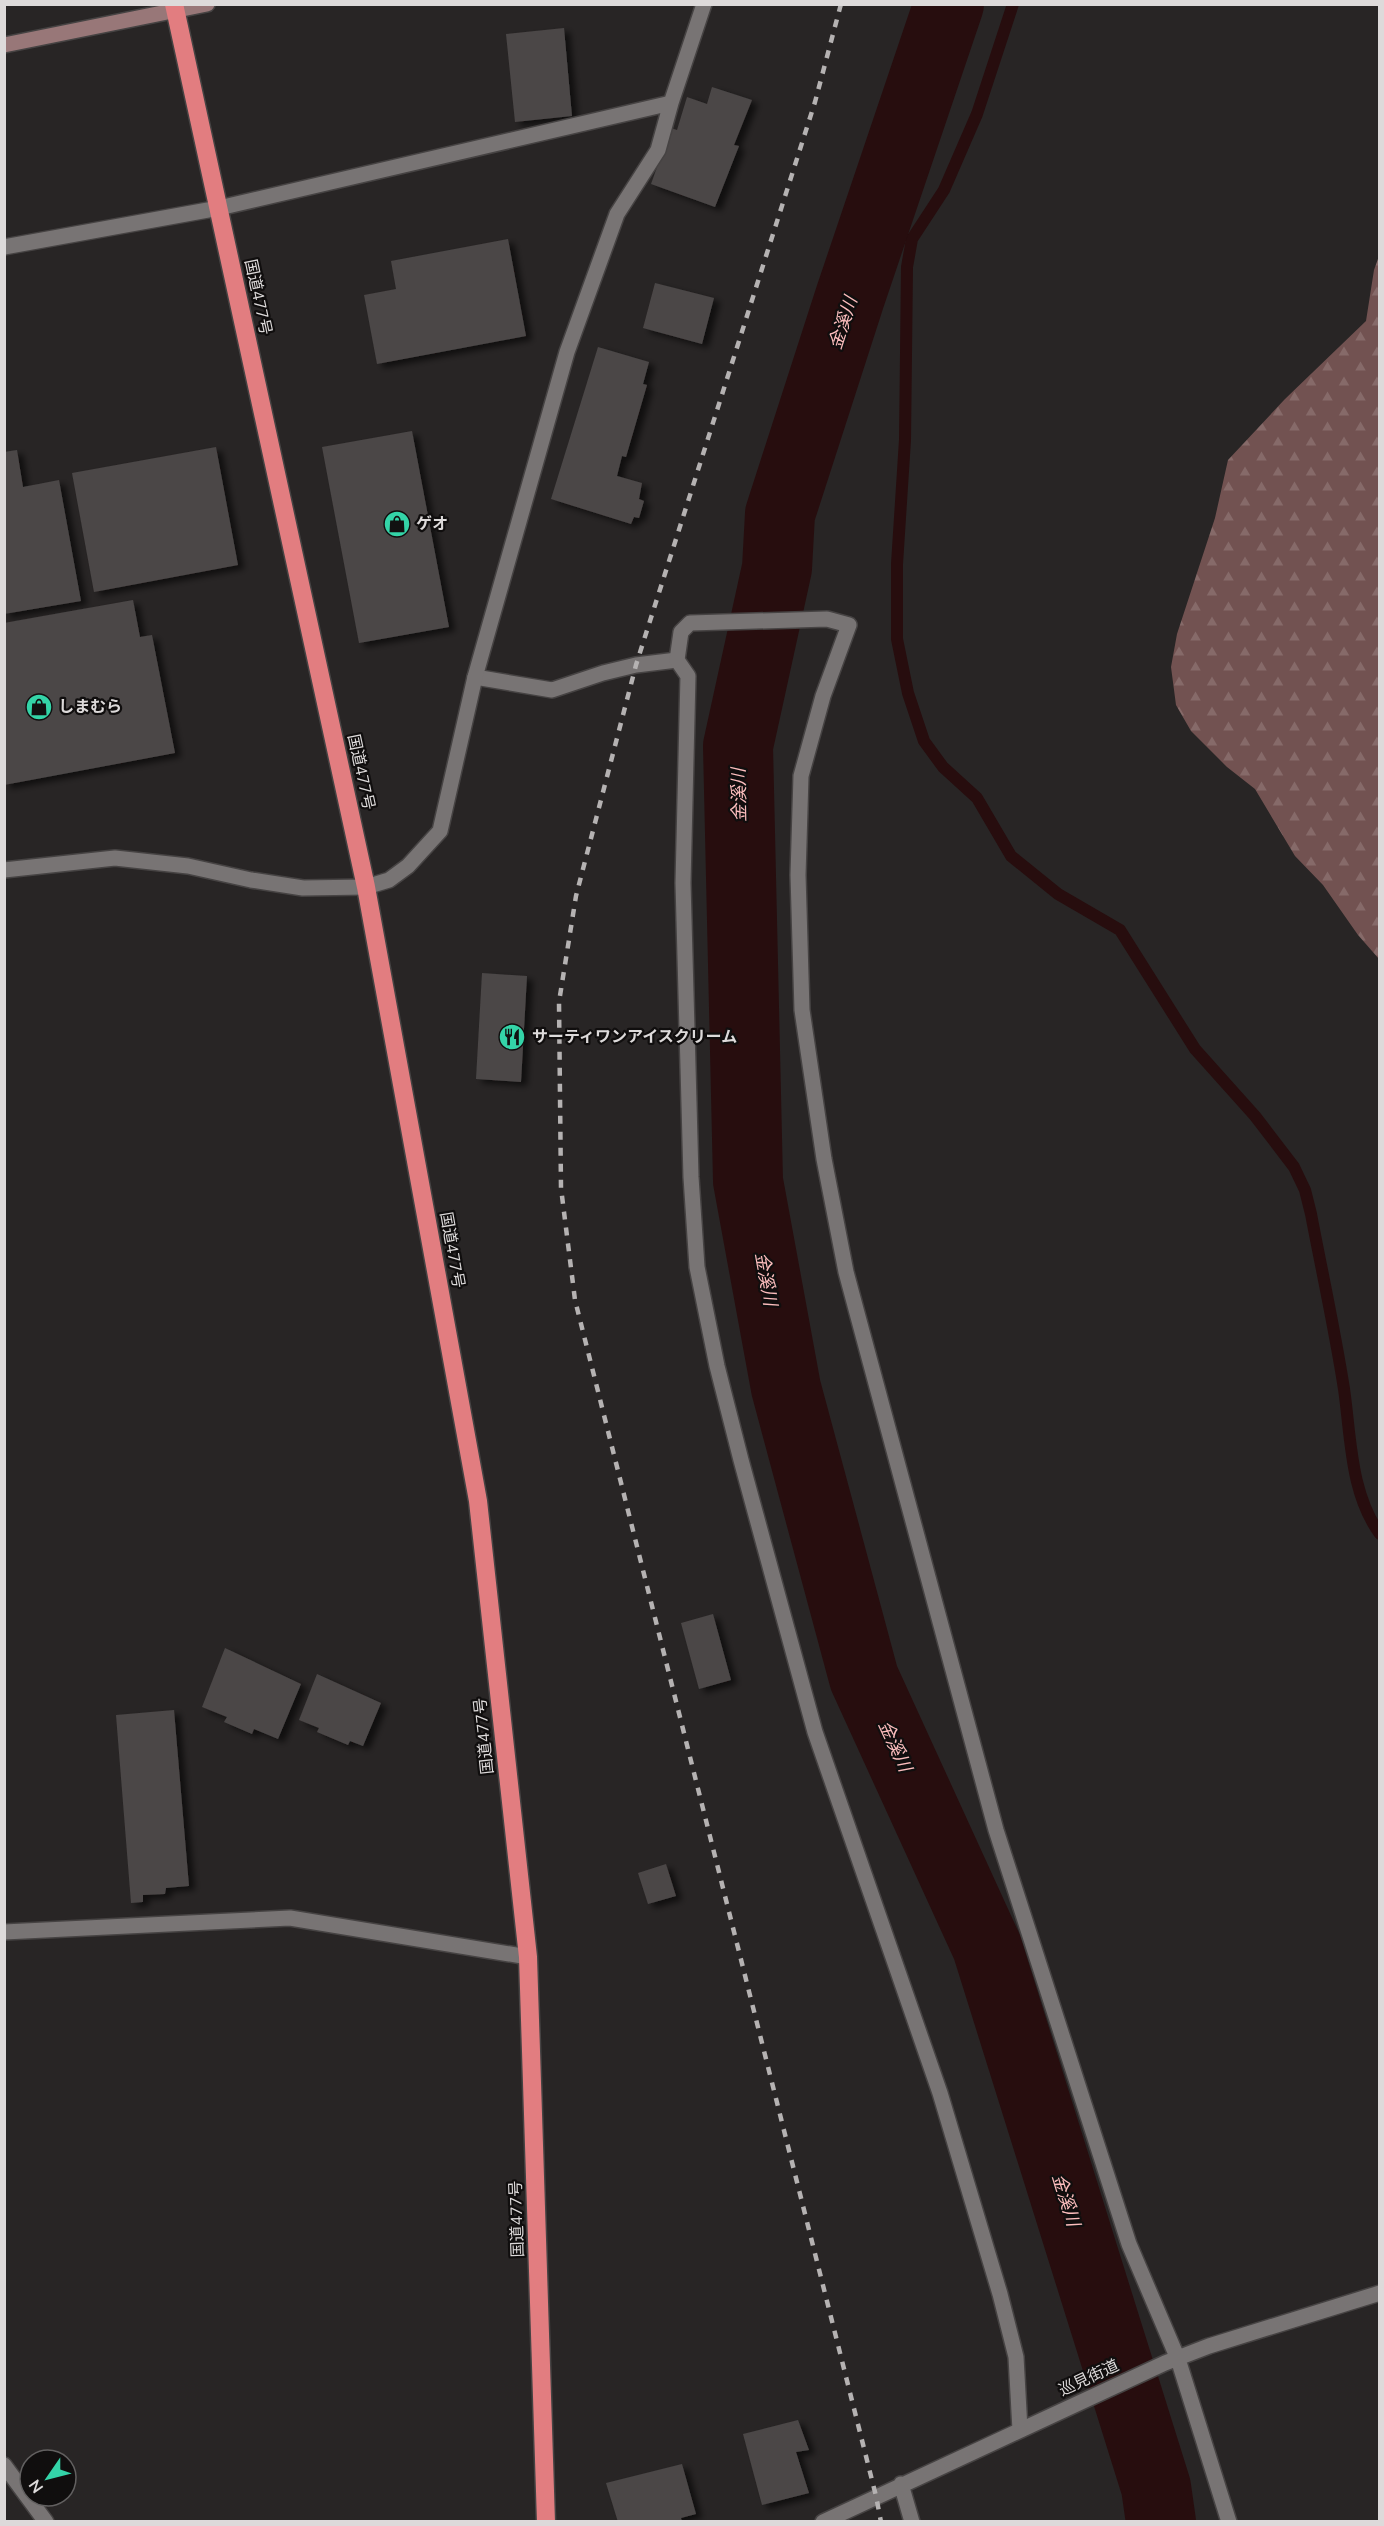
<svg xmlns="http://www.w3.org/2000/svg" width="1384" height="2526" viewBox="0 0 1384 2526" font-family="'Nunito Sans','Noto Sans JP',sans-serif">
  <defs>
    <pattern id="forest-firs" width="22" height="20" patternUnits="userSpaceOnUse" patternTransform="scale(1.5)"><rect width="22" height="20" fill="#725251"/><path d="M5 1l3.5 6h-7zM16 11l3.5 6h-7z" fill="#866a69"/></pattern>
    <filter id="shadow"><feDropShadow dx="6" dy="4" stdDeviation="3" flood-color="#0009"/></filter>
  </defs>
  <rect width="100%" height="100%" fill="#282525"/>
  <path fill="url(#forest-firs)" d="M1379 256V959L1358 935 1323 885 1295 856 1255 789 1227 767 1191 731 1176 705 1171 667 1177 634 1215 518 1228 460 1285 399 1366 321 1374 270Z"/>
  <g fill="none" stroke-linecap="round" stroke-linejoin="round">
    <path stroke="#270d0e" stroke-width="12" d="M1013 4 977 114 944 190 912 239 907 267 905 440 897 564V639L908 693 924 741 943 767 977 798 1011 856 1058 894 1120 930 1195 1049 1255 1116 1294 1167 1305 1190 1311 1214C1322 1272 1335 1331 1344 1389 1351 1437 1350 1493 1380 1534"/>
    <path stroke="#270d0e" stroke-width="70" d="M949 4 850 297 780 514 777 568 738 746 748 1181 786 1388 864 1678 987 1947 1156 2487 1161 2522"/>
  </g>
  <path fill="#4b4747" filter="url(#shadow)" d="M564 28 572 116 515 122 506 34Z
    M712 87 752 100 734 145 739 146 715 207 651 184 671 128 677 130 687 97 707 104Z
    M508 239 526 336 377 364 364 295 396 289 391 261Z
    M655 283 714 298 702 344 643 328Z
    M598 347 649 362 643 384 647 385 626 457 622 456 617 476 642 483 639 499 644 501 639 518 634 517 631 524 551 499Z
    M412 431 449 627 359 643 322 447Z
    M216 447 238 565 94 592 72 473Z
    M17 450 23 487 59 480 81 601 4 614V452Z
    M133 600 140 637 152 635 175 753 4 785V623Z
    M482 973 527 976 521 1082 476 1079Z
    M713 1614 731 1680 699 1689 681 1623Z
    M225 1648 301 1684 278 1739 254 1729 252 1734 224 1722 227 1717 202 1707Z
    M317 1674 381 1703 363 1746 350 1741 348 1745 317 1732 319 1728 299 1720Z
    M174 1710 189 1886 166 1888 165 1894 143 1895V1902L131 1903 116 1715Z
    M666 1864 676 1896 648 1904 638 1873Z
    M798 2420 809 2450 796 2452 809 2493 762 2505 743 2434Z
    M682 2464 696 2514 681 2518 682 2522H618L606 2483Z"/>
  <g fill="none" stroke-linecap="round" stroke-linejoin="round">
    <defs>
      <path id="lane" d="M475 677 552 690 603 673 636 665 677 660"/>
      <path id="street" d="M4 247 219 208 671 103
        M4 870 115 858 188 866 251 880 303 888 366 887 389 880 408 866 440 831 475 677 567 352 617 214 658 150 671 103 704 4
        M4 1932 290 1918 528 1957
        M1020 2430 1016 2357 1000 2294 940 2093 815 1732 741 1460 717 1366 697 1267 691 1177 683 883 688 676 677 660 681 632 690 623 827 619 849 625 823 696 801 776 798 875 802 1010 824 1159 846 1272 996 1830 1129 2244 1178 2359 1229 2522
        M4 2465 46 2522
        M901 2484 912 2522
        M823 2522 1165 2363 1209 2346 1380 2293"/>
      <path id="secondary" d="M4 45 207 4"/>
      <path id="highway" d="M174 4 366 887 478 1501 528 1957 546 2522"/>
    </defs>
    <use href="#lane" stroke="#464343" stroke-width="18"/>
    <use href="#street" stroke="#464343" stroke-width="18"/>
    <use href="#secondary" stroke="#464343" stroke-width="18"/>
    <use href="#highway" stroke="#464343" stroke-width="21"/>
    <use href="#lane" stroke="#787474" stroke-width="15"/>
    <use href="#street" stroke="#787474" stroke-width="15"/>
    <use href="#secondary" stroke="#987778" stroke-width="15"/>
    <use href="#highway" stroke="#e27d80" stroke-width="18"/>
    <path stroke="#b5b2b2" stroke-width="4.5" stroke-dasharray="8 8" stroke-linecap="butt" d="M841 4 815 102 636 665 576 896 559 1002 561 1188 575 1300 876 2496 881 2522"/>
  </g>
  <defs>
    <symbol id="shop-disc" viewBox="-11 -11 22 22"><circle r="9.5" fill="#34d4a8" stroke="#100e0e"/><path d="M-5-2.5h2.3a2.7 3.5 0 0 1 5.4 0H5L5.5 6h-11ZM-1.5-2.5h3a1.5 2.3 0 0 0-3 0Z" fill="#111"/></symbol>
    <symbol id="restaurant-disc" viewBox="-11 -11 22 22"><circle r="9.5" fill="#34d4a8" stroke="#100e0e"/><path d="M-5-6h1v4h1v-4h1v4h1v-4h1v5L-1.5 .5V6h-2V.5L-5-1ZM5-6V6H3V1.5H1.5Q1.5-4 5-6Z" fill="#111"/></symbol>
  </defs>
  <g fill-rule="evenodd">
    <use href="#shop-disc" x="382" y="509" width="30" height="30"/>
    <use href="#shop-disc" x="24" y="692" width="30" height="30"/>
    <use href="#restaurant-disc" x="497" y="1022" width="30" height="30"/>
  </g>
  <g text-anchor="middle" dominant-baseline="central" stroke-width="4.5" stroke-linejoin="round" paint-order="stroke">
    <g font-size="16" fill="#dddada" stroke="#100e0e">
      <text transform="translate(258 297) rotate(78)">国道477号</text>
      <text transform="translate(361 772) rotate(78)">国道477号</text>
      <text transform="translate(452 1250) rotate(80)">国道477号</text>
      <text transform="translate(484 1736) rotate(-96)">国道477号</text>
      <text transform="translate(517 2219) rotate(-92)">国道477号</text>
      <text transform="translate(1089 2378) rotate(-25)">巡見街道</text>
    </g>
    <g font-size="16" font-weight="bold" fill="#dddada" stroke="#100e0e" text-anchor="start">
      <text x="416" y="524">ゲオ</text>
      <text x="58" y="707">しまむら</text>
      <text x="532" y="1037">サーティワンアイスクリーム</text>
    </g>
    <g font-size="18" font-style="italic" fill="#fcbdbd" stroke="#100e0e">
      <text transform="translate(843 323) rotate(-72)">金溪川</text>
      <text transform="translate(739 795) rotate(-91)">金溪川</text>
      <text transform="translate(766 1279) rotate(80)">金溪川</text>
      <text transform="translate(895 1746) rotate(65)">金溪川</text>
      <text transform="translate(1066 2200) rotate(73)">金溪川</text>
    </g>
  </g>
  <rect width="1384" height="2526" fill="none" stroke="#dddada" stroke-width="12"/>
  <g transform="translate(48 2478) rotate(235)"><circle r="28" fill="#100e0e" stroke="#626060" stroke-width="1.5"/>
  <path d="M0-4.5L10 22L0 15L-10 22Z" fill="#34d4a8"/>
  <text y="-9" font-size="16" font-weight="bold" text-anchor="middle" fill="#dddada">N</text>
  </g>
</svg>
